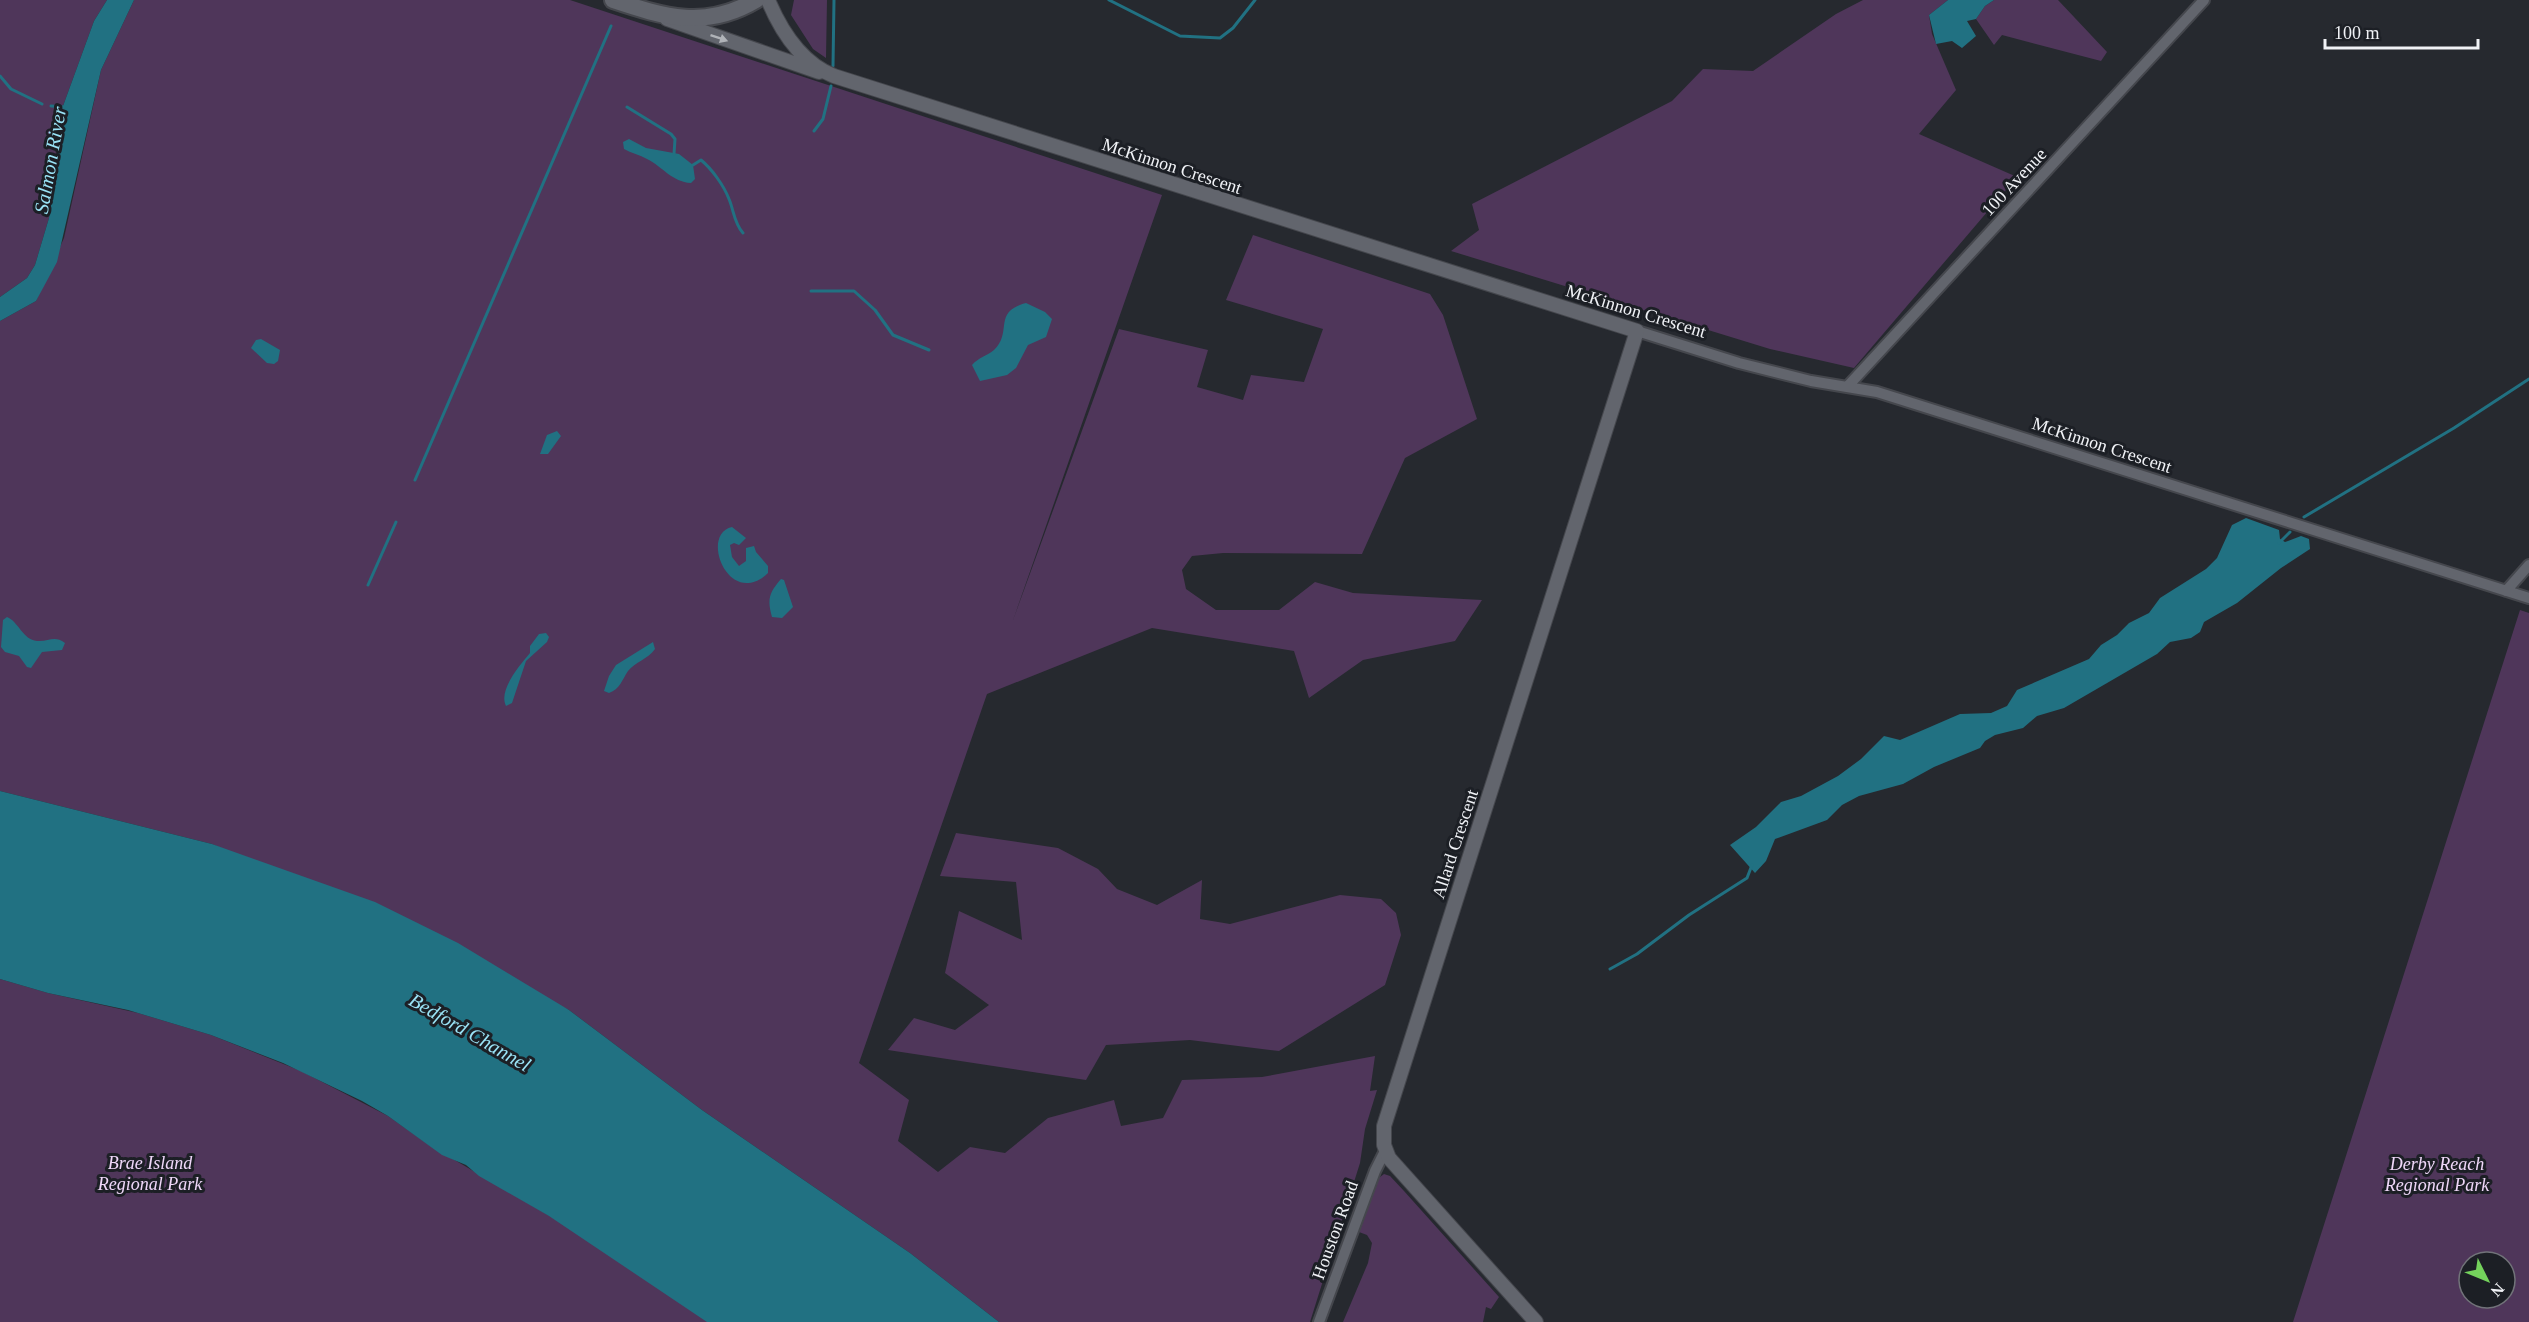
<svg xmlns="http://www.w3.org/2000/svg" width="2529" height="1322" viewBox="0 0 2529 1322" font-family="Georgia,serif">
  <rect width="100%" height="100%" fill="#26292f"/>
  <path fill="#4f365a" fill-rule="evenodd" d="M0 0H107L94 21 63 106 49 218 35 265 27 278 0 297Z
    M134 0H570L1162 195 1012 623 1119 329 1208 350 1197 387 1243 400 1251 375 1304 382 1323 329 1226 300 1253 235 1430 294 1443 315 1477 419 1405 458 1362 554 1223 553 1192 556 1182 570 1186 589 1216 610H1279L1315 582 1353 593 1482 600 1455 641 1363 660 1309 698 1294 651 1152 628 987 694 859 1063 909 1100 898 1141 938 1172 970 1147 1005 1153 1048 1118 1114 1100 1121 1126 1163 1118 1182 1080 1262 1077 1375 1056 1370 1091 1377 1090 1365 1129 1360 1163 1310 1322H999L910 1253 702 1110 569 1010 212 844 0 791V321L36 301 64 238 101 70Z
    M794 0H827L826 58 813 49 791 15Z
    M1863 0H1948L1929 15 1932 34 1956 90 1919 134 2017 177 1854 368 1770 349 1451 251 1479 230 1472 204 1672 101 1703 69 1753 71 1836 14Z
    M1994 0H2058L2107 52 2101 61 2002 35 1994 45 1976 19 1985 6Z
    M2520 610 2529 613V1322H2293ZM2469 1262H2505V1298H2469Z
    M956 833 1058 848 1098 869 1117 889 1157 905 1202 880 1200 919 1230 924 1340 895 1381 899 1396 913 1401 935 1385 985 1279 1051 1190 1040 1106 1045 1086 1080 888 1050 914 1018 955 1030 989 1005 945 973 959 911 1022 940 1016 882 940 876Z
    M0 979 48 993 138 1013 211 1035 301 1071 388 1116 429 1145 560 1222 709 1322H0Z
    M1384 1174 1390 1176 1404 1191 1499 1297 1491 1309 1486 1307 1483 1322H1343L1368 1263 1372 1243 1367 1235 1359 1232 1376 1180Z"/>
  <path fill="#217182" d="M107 0H134L101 70 57 262 36 301 0 321V297L27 278 35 265 49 218 63 106 94 21Z
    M1948 0H1994L1985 6 1976 19 1967 21 1976 36 1962 48 1952 41 1936 44 1929 15Z
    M629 139 646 148 679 154 693 165 695 179 691 183C672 182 663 167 647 159 640 155 631 153 624 149L623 142Z
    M1026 303 1045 312 1052 319 1046 337 1028 345 1016 368 1007 375 980 381 972 365C979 357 987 356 994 350 1013 332 992 312 1026 303Z
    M261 339 280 350 278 361 274 364 267 363 251 348 256 340Z
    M557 431 561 436 548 454H540L547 435Z
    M2246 518 2279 530 2280 539 2285 542 2301 536 2309 539 2310 549 2281 568 2237 603 2204 622 2200 632 2191 638 2170 642 2157 654 2064 708 2037 716 2023 728 1995 735 1985 741 1980 748 1934 767 1903 784 1859 796 1842 805 1827 820 1775 839 1766 861 1755 873 1730 845 1756 827 1781 802 1801 796 1838 776 1861 759 1884 736 1900 740 1960 714 1991 713 2007 706 2017 690 2089 659 2101 645 2117 635 2129 623 2149 613 2160 598 2206 569 2217 558 2232 525Z
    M732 527 746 538 739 545 734 543 730 545 732 557 739 566 746 561V548L754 546 756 552 768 566V573C729 610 699 534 732 527Z
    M781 579 784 580 793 607 782 618 772 617C767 599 769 593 781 579Z
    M7 617C18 621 23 640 37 641 49 642 54 635 65 643L62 650 42 652 31 668 27 667 19 656 5 652 1 647 3 620Z
    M546 633 549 637 547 642 526 661 512 703 506 706C498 690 520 665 530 653V646L539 634Z
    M653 642 655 649C648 659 635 662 628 671 622 680 620 689 609 693L604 691 609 676 616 665Z
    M0 791 212 844 375 902 458 943 569 1010 702 1110 910 1253 999 1322H707L549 1216 479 1176 466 1165 442 1155 388 1116 362 1101 283 1063 211 1035 128 1010 48 993 0 979Z"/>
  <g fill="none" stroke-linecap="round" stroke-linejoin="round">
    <path stroke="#217182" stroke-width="3" d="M1109 0 1180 36 1220 38 1233 28 1255 0
      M833 66 834 0
      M0 76 11 89 42 104
      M51 106 64 107
      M627 107 671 134 675 139 674 154
      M814 131 823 119 831 86
      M693 165 701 160C712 169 724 186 729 199 734 211 734 223 743 233
      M811 291H854L875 310 893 335 929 350
      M415 480 611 26
      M2304 517 2454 428 2529 379
      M2279 543 2290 532
      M368 585 396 522
      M1610 969 1637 954 1689 915 1747 878 1752 865"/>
    <defs>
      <path id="minor" d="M1637 331 1739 363 1811 381 1877 392 2529 598
        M1847 387 2204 0
        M2506 591 2529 565
        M1319 1322 1375 1171 1385 1151"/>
      <path id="tertiary" d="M768 0C781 31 801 63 834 76L1637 331 1384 1126V1145L1389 1158 1536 1322
        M667 19 819 72"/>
      <path id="secondary" d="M613 0C664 17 706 30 756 0"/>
    </defs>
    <use href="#minor" stroke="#45474d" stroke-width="14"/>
    <use href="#tertiary" stroke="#45474d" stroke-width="16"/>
    <use href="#secondary" stroke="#45474d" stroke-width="20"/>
    <use href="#minor" stroke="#62656d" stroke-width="10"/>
    <use href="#tertiary" stroke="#62656d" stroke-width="14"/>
    <use href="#secondary" stroke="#62656d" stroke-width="16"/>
  </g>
  <defs><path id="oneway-solid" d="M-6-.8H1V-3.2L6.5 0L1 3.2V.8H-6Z" transform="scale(1.5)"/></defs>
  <use fill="#b0b3b8" href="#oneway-solid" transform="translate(719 38) rotate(19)"/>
  <g text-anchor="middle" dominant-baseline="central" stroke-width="6" stroke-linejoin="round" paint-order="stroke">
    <g font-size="18" fill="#f0f2f6" stroke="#1c1f25">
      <text transform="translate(1172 166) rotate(18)">McKinnon Crescent</text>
      <text transform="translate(2014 182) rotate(-47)">100 Avenue</text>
      <text transform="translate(1636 311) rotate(17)">McKinnon Crescent</text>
      <text transform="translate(2102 445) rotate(18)">McKinnon Crescent</text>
      <text transform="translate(1455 844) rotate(-72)">Allard Crescent</text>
      <text transform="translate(1335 1230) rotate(-70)">Houston Road</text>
    </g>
    <g font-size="18" font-style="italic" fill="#efd7f9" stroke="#1c1f25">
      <text x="150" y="1163">Brae Island<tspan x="150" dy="21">Regional Park</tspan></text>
      <text x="2437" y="1164">Derby Reach<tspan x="2437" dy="21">Regional Park</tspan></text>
    </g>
    <g font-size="20" font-style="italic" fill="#9ae3f6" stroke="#1c1f25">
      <text transform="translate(50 160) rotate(-80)">Salmon River</text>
      <text transform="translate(470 1032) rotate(30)">Bedford Channel</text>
    </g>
  </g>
  <g transform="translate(2487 1280) rotate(133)"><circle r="28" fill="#1c1f25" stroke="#717379" stroke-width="1.5"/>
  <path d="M0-4.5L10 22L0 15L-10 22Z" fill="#74d25c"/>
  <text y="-9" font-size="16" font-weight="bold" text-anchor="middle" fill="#f0f2f6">N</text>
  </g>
  <path d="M2325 39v9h153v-9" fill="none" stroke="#f0f2f6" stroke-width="3"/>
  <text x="2334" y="39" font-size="18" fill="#f0f2f6" stroke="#1c1f25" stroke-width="4.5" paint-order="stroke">100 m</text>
</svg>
